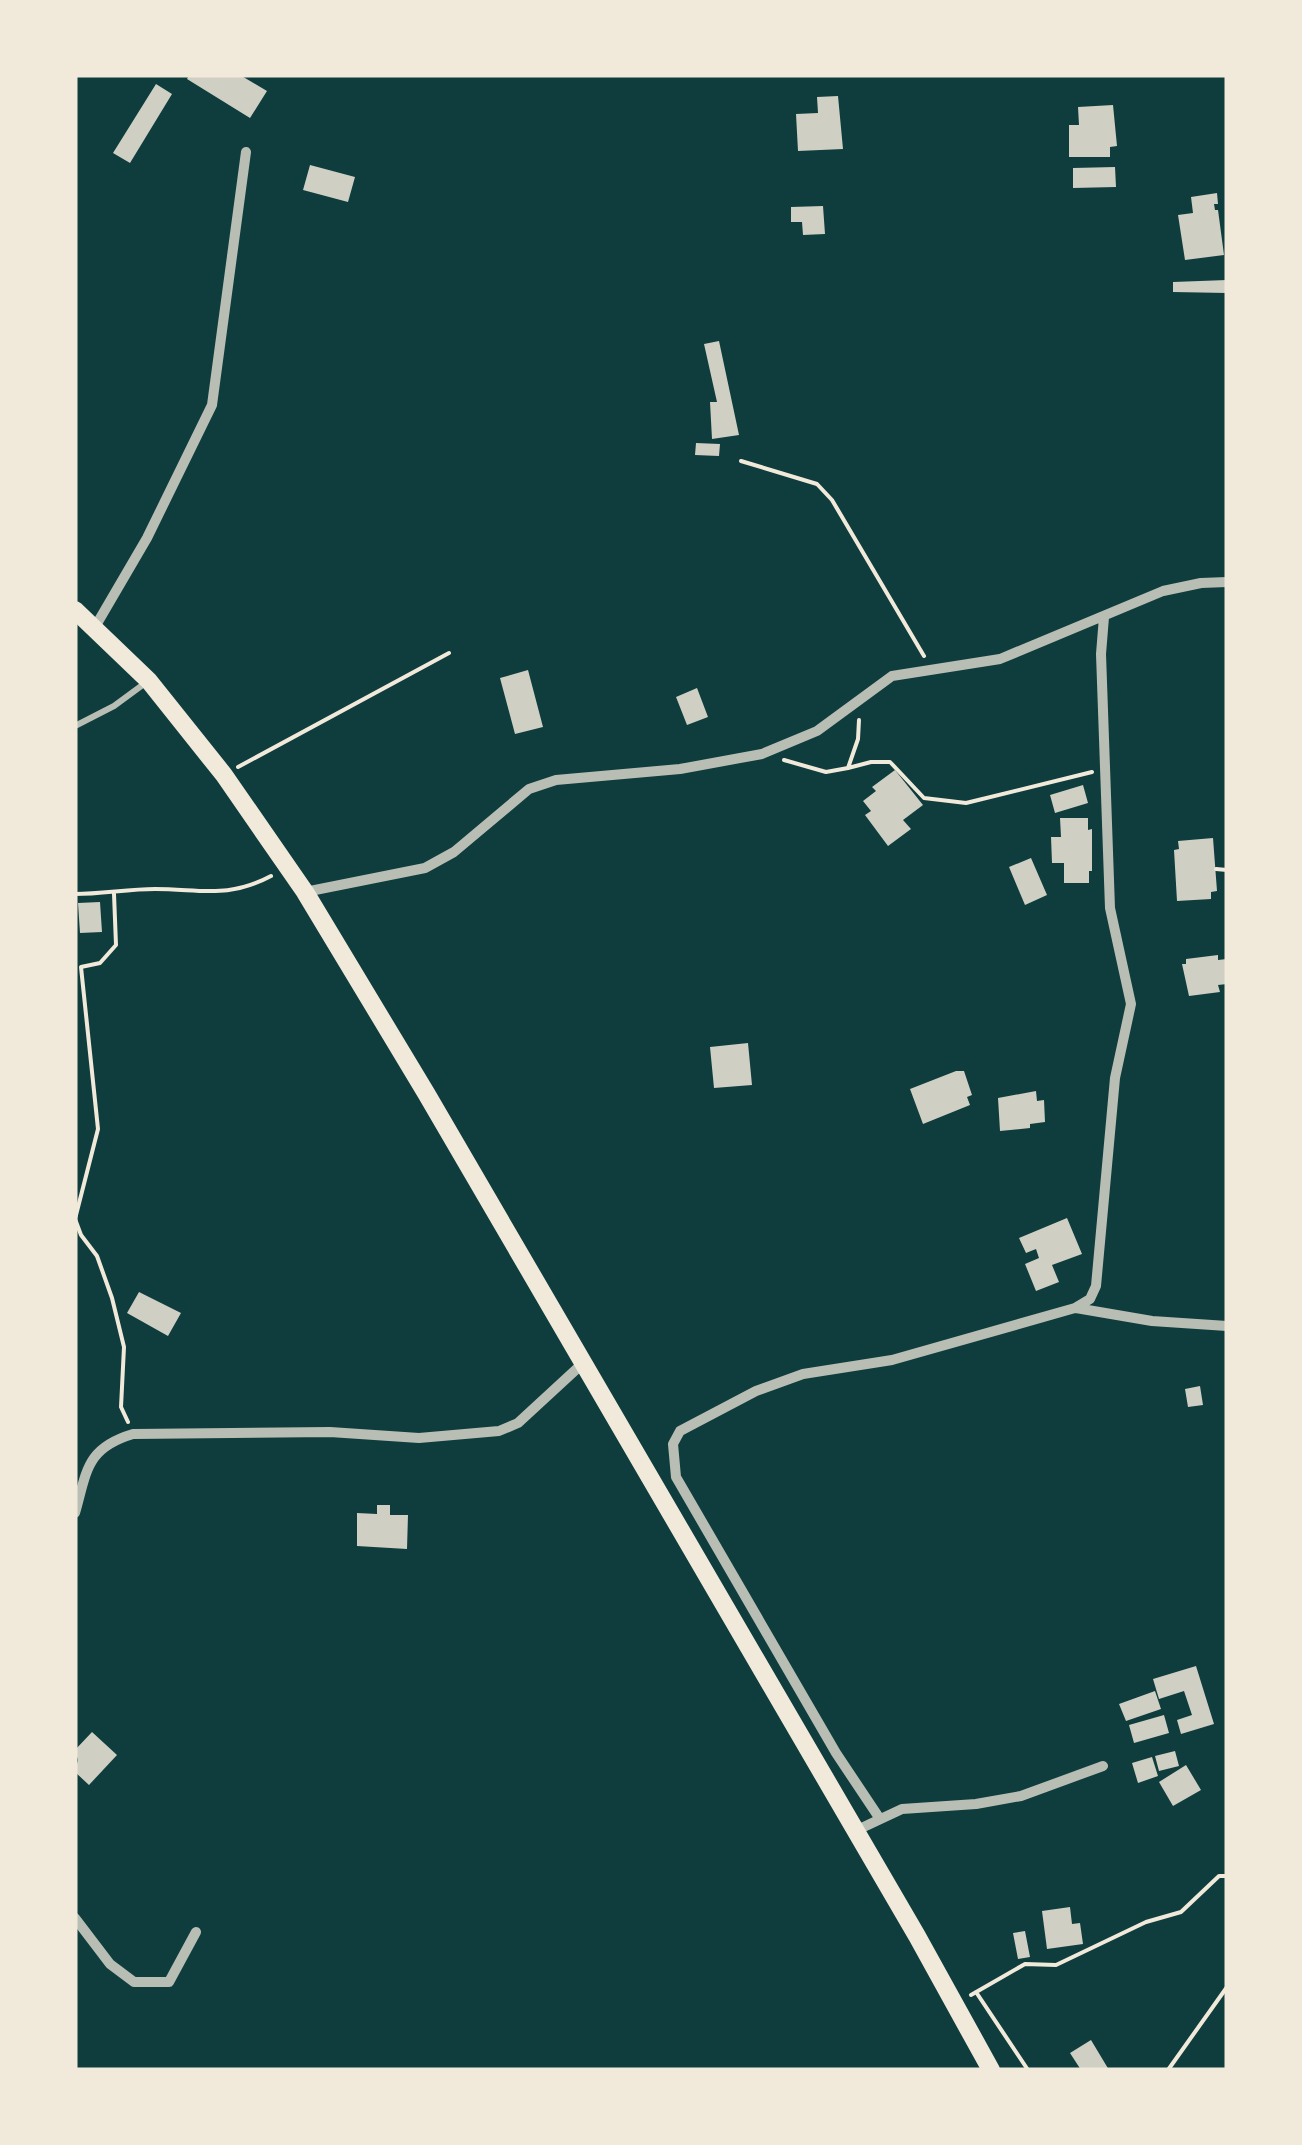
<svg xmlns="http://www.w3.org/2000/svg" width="1302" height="2145" viewBox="0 0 1302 2145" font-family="'Public Sans',sans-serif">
  <rect width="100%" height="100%" fill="#0f3d3e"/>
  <path fill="#cfcfc3" d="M189 75H240L267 91 250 118 187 79Z
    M156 84 172 94 130 163 113 153Z
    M838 96 843 149 798 151 796 114 818 113 817 97Z
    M1113 105 1117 146 1110 147V157H1069V125H1079L1078 107Z
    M310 165 355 177 348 202 303 190Z
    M1115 167 1116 187 1073 188V168Z
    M1217 193 1218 204H1214L1215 210H1218L1224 255 1185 260 1178 215 1193 213 1191 197Z
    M823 206 825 234 803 235 802 222H791V207Z
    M1227 280V293L1173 292V282Z
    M719 341 739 435 712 439 710 402H717L704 344Z
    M696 443 720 444 719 456 695 455Z
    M528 670 543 727 515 734 500 678Z
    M697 688 708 717 687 725 676 697Z
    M895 770 923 805 903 820 911 829 888 846 865 815 871 811 863 801 876 791 872 787Z
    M1083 785 1088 803 1055 813 1050 795Z
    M1060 818H1088V830L1092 829V871H1089V883H1064V863H1052L1051 837H1061Z
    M1213 838 1217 891 1211 892V899L1177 901 1174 850 1179 849 1178 841Z
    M1031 858 1047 895 1025 905 1009 867Z
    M100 902 102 932 80 933 78 903Z
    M1218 955V960L1227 959V984L1218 985 1220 992 1189 996 1182 964H1186V959Z
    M748 1043 752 1085 714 1088 710 1047Z
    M956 1071H964L972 1095 967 1097 970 1105 923 1124 910 1089Z
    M1036 1091 1037 1101 1044 1100 1045 1122 1030 1124V1128L1000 1131 998 1098Z
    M1067 1218 1082 1254 1052 1265 1059 1282 1036 1291 1025 1264 1039 1258 1036 1249 1026 1253 1019 1238Z
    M139 1292 181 1313 168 1336 127 1313Z
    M1200 1386 1203 1405 1188 1407 1185 1389Z
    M377 1505H390V1515H408L407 1549 357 1546V1513L377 1514Z
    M1196 1666 1214 1724 1181 1734 1177 1720 1192 1715 1184 1691 1159 1699 1153 1679Z
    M1155 1691 1161 1709 1126 1721 1119 1704Z
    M1164 1715 1169 1733 1134 1743 1129 1725Z
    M92 1732 117 1755 89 1785 75 1772 78 1760 75 1750Z
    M1175 1751 1179 1766 1159 1771 1155 1756Z
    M1152 1757 1158 1776 1138 1783 1132 1763Z
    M1186 1765 1201 1790 1173 1806 1159 1782Z
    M1070 1907 1072 1924 1080 1923 1083 1944 1047 1949 1042 1911Z
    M1025 1931 1030 1957 1018 1959 1013 1933Z
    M1091 2040 1109 2070H1081L1070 2053Z"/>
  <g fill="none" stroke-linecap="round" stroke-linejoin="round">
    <path stroke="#f1e9da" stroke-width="4" d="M741 461 817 484 832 500 924 656
      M784 760 826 772 848 768 858 739 859 720
      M238 767 449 653
      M848 768 871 762H890L924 798 966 803 1092 772
      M1216 869 1227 870
      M75 894C102 894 128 889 155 889 201 889 228 899 271 876
      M114 894 116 945 100 963 81 967 98 1129 75 1219 81 1235 97 1256 112 1298 124 1347 121 1407 128 1422
      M976 1992 1028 2070
      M971 1995 1025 1964 1056 1965 1146 1922 1181 1912 1219 1876H1227
      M1168 2070 1227 1987"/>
    <path stroke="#b8beb3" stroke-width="6" d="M75 726 114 706 148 681"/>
    <path stroke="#b8beb3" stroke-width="10" d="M95 627 147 538 212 405 246 152
      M305 892 425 868 454 852 529 789 556 780 680 769 762 754 817 731 892 676 1000 659 1163 591 1201 583 1227 582
      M1076 1308 1152 1321 1227 1326
      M75 1513C87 1471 86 1448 133 1434L330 1432 419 1438 499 1431 518 1423 582 1364
      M880 1819 836 1753 676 1477 673 1444 680 1431 756 1391 803 1374 892 1360 1075 1308 1090 1299 1096 1286 1115 1078 1131 1004 1110 908 1101 654 1104 617
      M855 1831 902 1809 976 1804 1021 1796 1103 1766
      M75 1918 110 1964 134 1982H169L196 1932"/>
    <path stroke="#f1e9da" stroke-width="18" d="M75 610 149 681 224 775 305 892 426 1093 917 1936 991 2070"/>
  </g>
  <rect width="1302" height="2145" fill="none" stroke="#f1e9da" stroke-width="155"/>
</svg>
